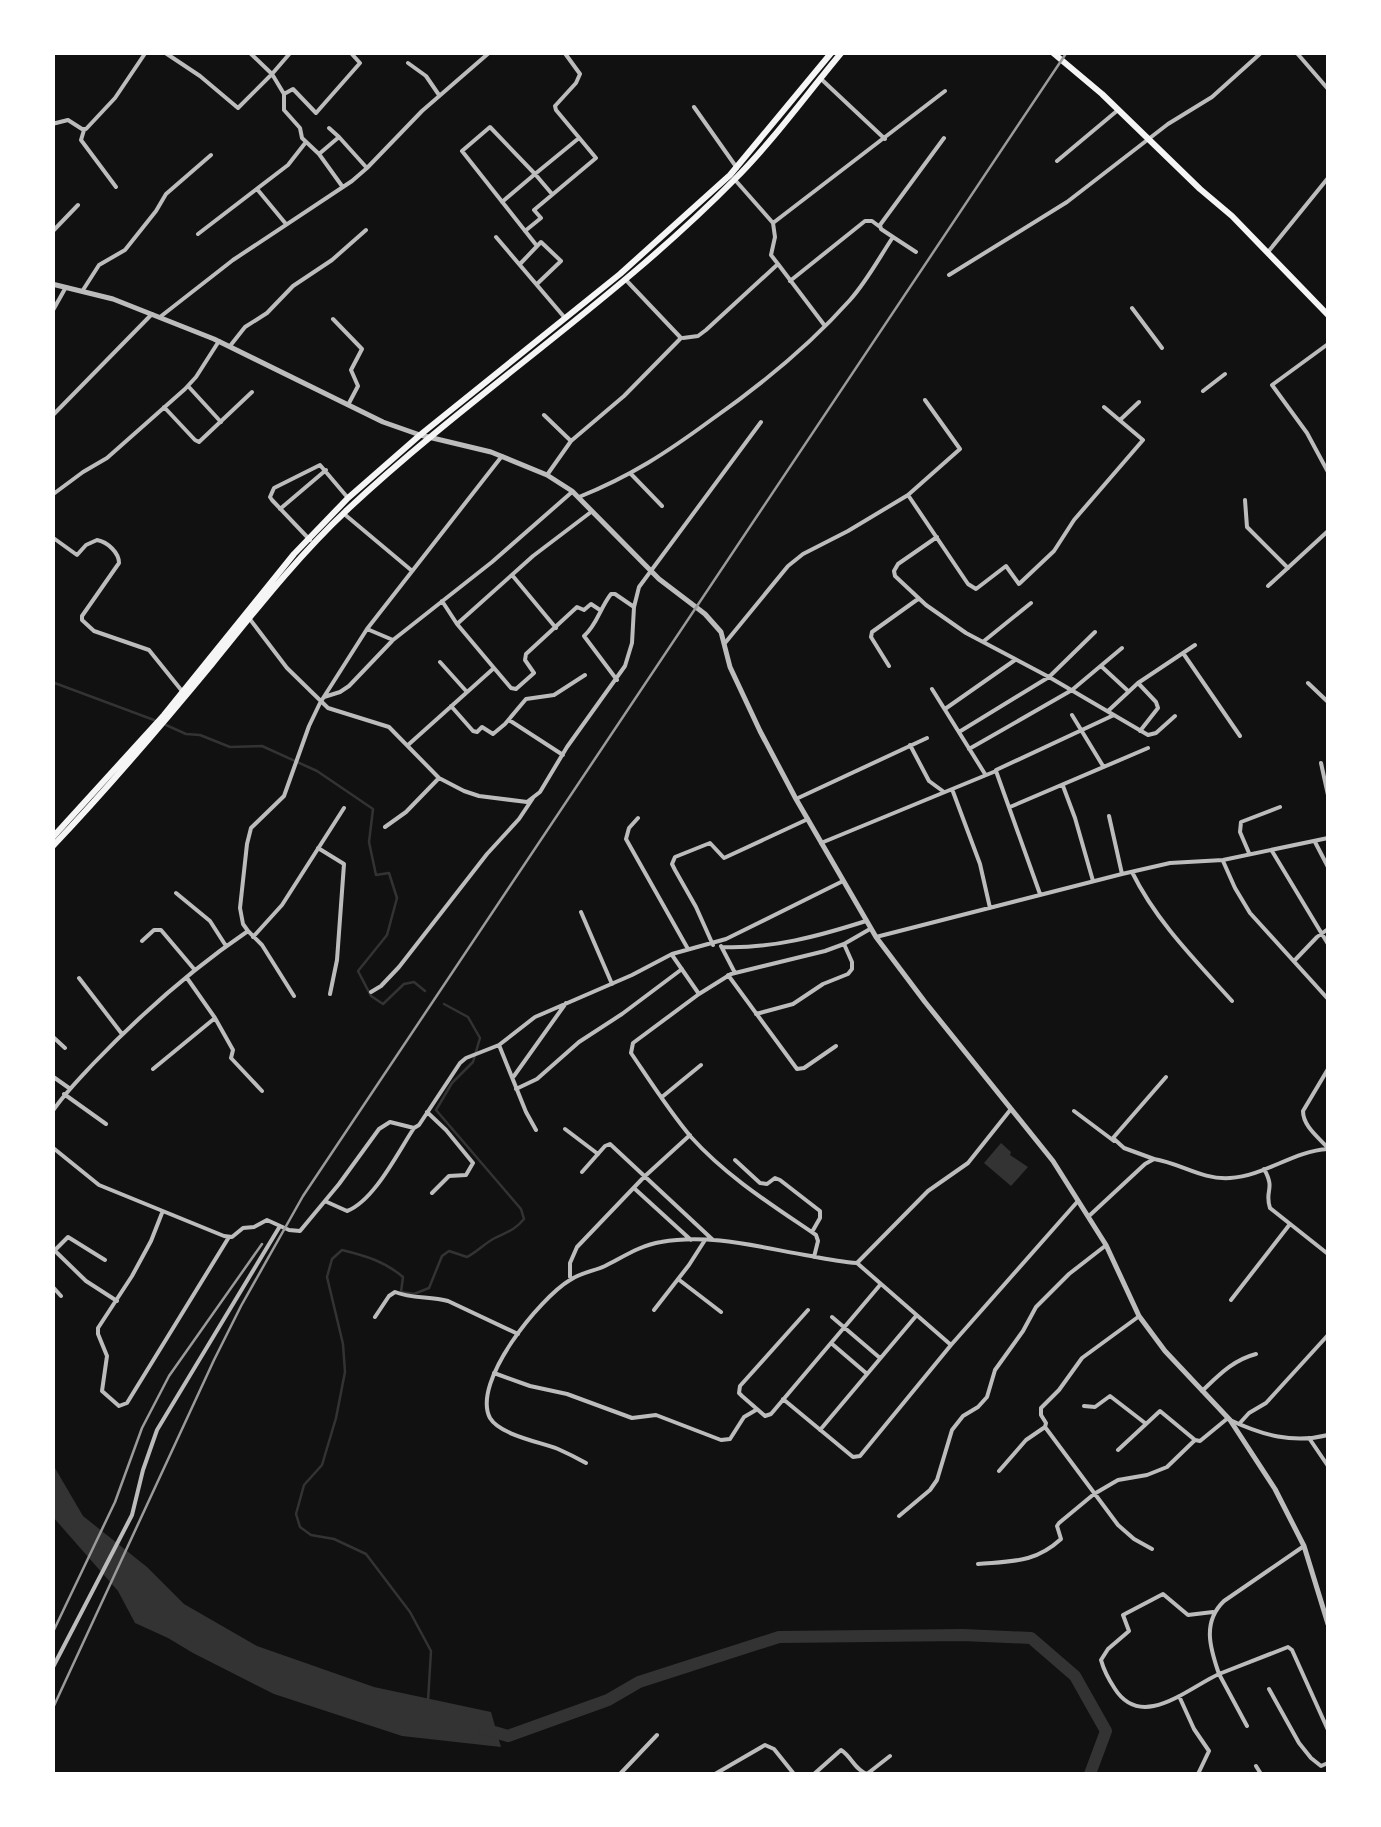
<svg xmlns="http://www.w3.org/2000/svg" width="1381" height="1827" viewBox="0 0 1381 1827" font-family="Helvetica,sans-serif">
  <rect width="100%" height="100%" fill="#111"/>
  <path fill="#333" d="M1001 1143 1011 1152 1010 1155 1028 1167 1011 1186 984 1163Z
    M52 1463 83 1516 147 1567 184 1604 257 1646 374 1687 491 1712 501 1747 402 1736 274 1694 193 1653 168 1638 135 1623 118 1591 53 1517Z"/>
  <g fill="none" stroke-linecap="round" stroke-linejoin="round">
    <path stroke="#333" stroke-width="2.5" d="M52 682 154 720
      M166 725 186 734 200 735 230 747 262 746 317 771 373 809 369 842 376 875 389 873 397 898 387 935 358 971 371 996 383 1004 404 984 414 982 425 991
      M428 1701 431 1651 410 1612 366 1554 334 1539 311 1535 300 1527 296 1514 304 1485 322 1465 336 1418 345 1372 343 1344 327 1277 332 1259 342 1250C366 1256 384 1261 403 1277L401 1292 414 1294 429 1288 442 1256 449 1251 467 1257C477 1252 485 1243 495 1238 507 1232 515 1230 524 1219L521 1209 436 1110 452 1083 473 1062 480 1038 468 1017 444 1004"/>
    <path stroke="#333" stroke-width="12" d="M484 1729 508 1736 608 1700 639 1682 779 1637 963 1635 1031 1638 1075 1676 1106 1731 1090 1774"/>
    <path stroke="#bcbcbc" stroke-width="4" d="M164 52 200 76 238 108 272 74 284 94V110L300 128 302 138 319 154 339 137 366 167
      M249 52 272 74 291 52
      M1296 52 1328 89
      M408 63 426 76 439 95
      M820 78 885 139
      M284 94 293 89 316 113 360 63 350 52
      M694 107 737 168
      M52 124 68 120 82 129H86L115 98 146 52
      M329 128 339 137
      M84 130 81 140 116 187
      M319 154 342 186
      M1057 161 1118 110
      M736 181 773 223 775 237 771 255 778 264
      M257 189 286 224
      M502 202 535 174 552 194
      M773 223 945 91
      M525 231 541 218 534 210 596 158 556 110 555 106 576 83 580 74 564 52
      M52 232 78 205
      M198 234 288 165 306 142
      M496 237 565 318
      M893 237 916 252
      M537 246 462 151 490 127 535 174 579 138
      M1268 252 1328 178
      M520 264 541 242 561 261 538 283
      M949 275 1067 202 1168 124 1212 97 1262 52
      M790 281 865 221H872L880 227
      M83 290 99 265 125 250 156 211 166 194 211 155
      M1132 308 1162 348
      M52 312 66 287
      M160 317 233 260 352 181 367 168 422 111 490 52
      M333 319 362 349 351 370 358 386 348 405
      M683 338 698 336 706 330 778 264 825 326
      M1328 344 1272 385 1307 433 1328 472
      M230 346 245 327 267 313 293 286 332 260 366 230
      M188 386 221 422
      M1203 391 1225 374
      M164 407 195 440 199 442 252 392
      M544 415 571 441
      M52 416 152 314
      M1120 420 1139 402
      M631 474 662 506
      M547 475 571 441 624 396 681 338 625 279
      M52 495 83 472 107 458 185 389 196 377 219 341
      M908 495 960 449 925 400
      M579 497C631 476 666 453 711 420 761 385 808 347 850 300 867 281 879 258 893 237L881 229 880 225 944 138
      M1245 500 1247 527 1288 568
      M280 509 326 470
      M343 513 411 570
      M52 537 77 555 86 545 97 540C108 542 119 553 119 563L82 616V620L94 631 149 650 182 691
      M937 537 898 564 894 571 895 576 926 605 966 633 1049 677 1148 735 1156 733 1175 716
      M310 540 272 500 270 497 274 488 320 465 348 498
      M512 575 556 628
      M1268 586 1328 531
      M249 618 287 668 328 708 389 727 439 778 464 791 479 796 527 802 540 792 567 747 625 666 632 643 634 607 639 587 761 422
      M457 624 533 556 591 512
      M367 629 393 640 492 562 572 492
      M984 641 1031 603
      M725 643 788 566 803 554 848 531 908 495 968 584 976 589 1006 566 1019 584 1054 551 1074 520 1143 440 1104 407
      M1183 653 1240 736
      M440 662 467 692
      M889 666 871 637 872 632 918 599
      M1101 666 1127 690
      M494 668 511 688 516 689 534 673 525 660 526 654 577 607 584 610 591 604 600 610
      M617 680 584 636C597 625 600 608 611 594H615L634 607
      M1138 683 1195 645
      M1308 683 1328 702
      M932 689 985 774
      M324 697 340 692 349 686 392 641
      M451 706 473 731 477 732 482 727 493 734 505 724 526 699 554 695 585 675
      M945 709 1015 660
      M1108 711 1138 683 1156 702 1158 708 1140 731
      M1072 715 1103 766
      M509 720 563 755
      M959 732 1049 677 1095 632
      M408 745 494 668 457 624 442 601
      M910 745 929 781 944 792
      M969 749 1072 690 1122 648
      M1321 763 1328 795
      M996 770 1114 715
      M1063 786 1075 818 1093 881
      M952 789 980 864 990 908
      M796 799 927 738
      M1010 807 1148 748
      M1109 816 1122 874
      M638 818 629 828 626 839 688 949
      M385 827 406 812 439 778
      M1315 842 1328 867
      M821 843 996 771 1040 894
      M318 848 344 864 337 960 330 994
      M1272 851 1328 944
      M1249 853 1240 832 1241 822 1280 807
      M1223 861 1235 888 1250 913 1328 999
      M1132 872C1156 921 1195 960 1232 1001
      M176 893 210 921 226 946
      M581 912 612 984
      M248 931 262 945 294 996
      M253 937 282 905 344 808
      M876 937 1122 874 1170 863 1223 860 1328 838
      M142 941 154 930H161L194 969
      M713 945 696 907 675 870 672 864 675 857 710 843 724 858 808 819
      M721 946 735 973
      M722 947C772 949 819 936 866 921
      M672 955 699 994 633 1043 631 1053C650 1081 669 1111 691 1137 727 1177 772 1205 816 1235L818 1241 814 1257
      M1295 960 1317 937 1328 929
      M728 975 797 1069 804 1068 836 1046
      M79 978 122 1034
      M187 978 215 1018 233 1050 231 1058 262 1091
      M371 992 381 986 399 967 487 854 519 819 533 798
      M699 994 731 974 825 951 844 944 870 929
      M756 1014 793 1004 823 984 848 974 852 969V962L844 944
      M52 1036 65 1048
      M499 1045 526 1112 536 1130
      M153 1069 215 1018
      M52 1076 69 1088
      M514 1076 566 1003
      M516 1089 537 1079 579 1042 622 1014 682 969
      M64 1094 106 1124
      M662 1097 701 1065
      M1074 1111 1114 1141
      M52 1112C64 1094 78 1080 93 1064 140 1015 192 969 248 931L243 924 240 908 247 844 251 828 284 796 309 726 320 703 367 629 502 456
      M427 1112 446 1130 473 1163 466 1175 449 1176 432 1193
      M565 1129 598 1154
      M52 1147 99 1185 224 1236 232 1237 243 1228 254 1227 267 1220 289 1230 300 1231 339 1184 379 1129 390 1122 414 1128 419 1125 460 1063 466 1058 499 1045 535 1017 632 975 672 954 726 939 843 881
      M1328 1148C1318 1137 1303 1126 1303 1111L1328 1069
      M1154 1159 1124 1148 1113 1138 1166 1077
      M735 1160 760 1183 767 1184 775 1178 780 1180 820 1211V1218L812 1232
      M1264 1169C1276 1190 1264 1190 1270 1208L1328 1254
      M582 1172 605 1146 610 1144 713 1240
      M635 1189 691 1240
      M327 1202 347 1211C374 1201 398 1152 414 1128
      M162 1213 151 1241 132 1276 98 1328V1334L107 1356 102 1391 119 1406 127 1403 229 1237
      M1089 1216 1145 1164 1154 1159C1180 1163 1202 1180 1230 1178 1265 1176 1293 1151 1328 1149
      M52 1248 86 1281 117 1301
      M55 1250 68 1237 105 1260
      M857 1263 951 1345
      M570 1277V1263L577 1247 644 1177 690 1135
      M678 1279 721 1312
      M52 1286 61 1296
      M1231 1300 1290 1224
      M654 1310 689 1265 705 1240
      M808 1310 740 1386 739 1393 742 1396 765 1416 771 1414 880 1285
      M375 1317 389 1296 395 1292C412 1299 430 1296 448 1301L518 1334
      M832 1317 880 1358
      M831 1343 866 1373
      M494 1373 530 1386 567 1394 632 1418 656 1415 721 1440 730 1439 744 1417 756 1410
      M1202 1391C1219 1375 1233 1360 1256 1354
      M783 1399 853 1457 860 1456 951 1345 1078 1201
      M1084 1406 1095 1407 1110 1396 1145 1423
      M1230 1420C1262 1435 1293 1444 1328 1435
      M1239 1424 1249 1413 1266 1403 1328 1335
      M1045 1427 1118 1525 1134 1539 1152 1549
      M820 1430 916 1316
      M1309 1438 1328 1466
      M1118 1450 1160 1411 1195 1440 1200 1441 1228 1418
      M586 1463C577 1458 567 1453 558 1449 540 1442 500 1435 490 1418 471 1382 540 1298 570 1280 580 1273 594 1271 605 1266 623 1257 641 1245 661 1242 711 1233 762 1248 811 1256 826 1259 841 1262 857 1263L928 1191 968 1163 1011 1109
      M999 1471 1026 1440 1045 1427 1046 1423 1041 1415V1408L1059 1390 1082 1358 1138 1317
      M899 1516 930 1490 937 1480 952 1430 963 1416 978 1407 987 1397 995 1370 1023 1331 1036 1307 1069 1274 1105 1246
      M978 1564C1012 1561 1035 1563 1061 1539L1057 1526 1059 1523 1094 1494 1118 1480 1147 1475 1167 1467 1195 1440
      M1213 1612 1188 1615 1163 1594 1123 1615 1129 1631 1108 1649 1101 1660C1104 1671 1109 1680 1115 1689 1142 1731 1188 1688 1219 1674 1210 1648 1202 1622 1224 1601L1304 1546
      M52 1669 132 1515 143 1470 157 1430 280 1226
      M1269 1689 1299 1743 1311 1758 1321 1766 1328 1763
      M1179 1696 1194 1729 1209 1751 1198 1774
      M1247 1726 1219 1674 1288 1647 1292 1650 1328 1730
      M1256 1766 1261 1774
      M620 1774 657 1735
      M715 1774 765 1745 774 1749 794 1774
      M814 1774 841 1750C851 1756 855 1770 867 1774L890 1756"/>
    <path stroke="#bcbcbc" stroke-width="5" d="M52 284 113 299 214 339 383 422 420 435 491 452 547 475 572 491 659 579 705 614 721 632 730 667 760 731 796 799 876 937 925 1002 1053 1161 1106 1245 1139 1316 1165 1351 1230 1420 1275 1489 1304 1546 1328 1624"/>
    <path stroke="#f5f5f5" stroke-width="6" d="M1052 52 1102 94 1200 189 1232 216 1328 315"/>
    <path stroke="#f5f5f5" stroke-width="6" d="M52 838 164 715 294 554 348 498 420 435 620 274 730 175 832 52
      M52 847C108 788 160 727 212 664 255 611 297 557 347 510 471 394 615 301 734 180 773 141 806 95 842 52"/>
    <path stroke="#9a9a9a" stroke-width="2.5" d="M52 1634 115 1502 142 1428 169 1376 262 1244
      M52 1710 214 1360 241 1306 303 1196 1067 52"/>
  </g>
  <rect width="1381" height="1827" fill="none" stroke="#ffffff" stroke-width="110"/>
</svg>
